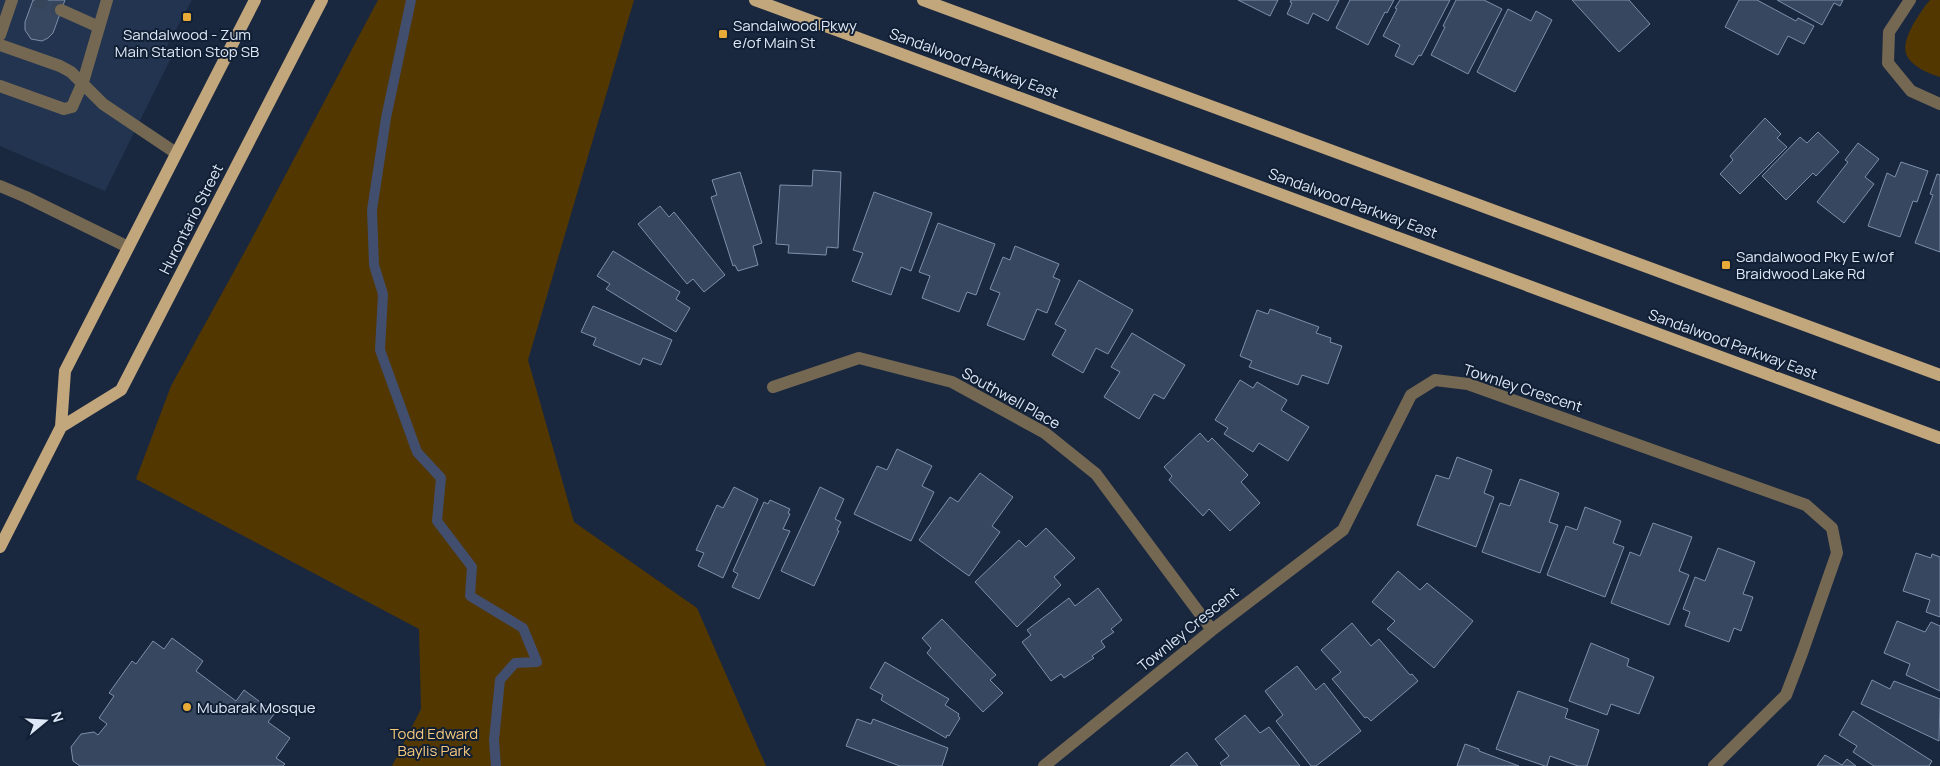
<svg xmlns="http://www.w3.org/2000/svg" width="1940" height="766" viewBox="0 0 1940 766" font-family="Manrope,sans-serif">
  <rect width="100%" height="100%" fill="#1a283f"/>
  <path fill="#22344f" d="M0 0H192L166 48 174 52 105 191 0 146Z"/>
  <path fill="#523700" d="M378 0H634L528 360 574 522 697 608 766 766H392L421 709 419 629 136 479 171 386 249 244Z
    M1930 0H1940V77C1928 73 1914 68 1907 56 1899 41 1921 11 1930 0Z"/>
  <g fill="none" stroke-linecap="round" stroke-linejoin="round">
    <path stroke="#424e6d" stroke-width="10" d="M411 0 386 118 372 210 374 265 383 294 380 350 417 452 441 478 437 521 472 567 470 596 523 628 537 662 515 663 500 680 494 740 496 766"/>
  </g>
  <path fill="#374760" stroke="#7d8faa" d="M33 0H65L53 33 48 38 42 41 31 39 25 30V22Z
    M1238 0H1278L1270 16Z
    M1291 0H1339L1328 21 1313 13 1308 24 1287 14 1292 3 1290 2Z
    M1350 0H1394L1387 13 1385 12 1368 45 1336 28Z
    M1400 0H1450L1421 56 1419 55 1413 65 1395 56 1400 45 1383 36 1397 9 1395 8Z
    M1456 0H1484L1502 9 1468 74 1431 55 1445 27 1443 26Z
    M1572 0H1629L1650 24 1619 52Z
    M1739 0H1757L1796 21 1798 18 1814 26 1804 44 1788 36 1778 55 1725 27Z
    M1777 0H1843L1840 6 1834 3 1822 25Z
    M1508 9 1531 21 1536 11 1552 20 1515 92 1477 72Z
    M1765 118 1781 134 1777 138 1787 147 1740 194 1720 174 1733 160 1730 156Z
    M1818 132 1839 152 1816 176 1813 173 1786 200 1762 176 1800 137 1807 143Z
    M1858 143 1879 159 1865 177 1874 184 1844 223 1817 202 1848 162 1845 160Z
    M1901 162 1928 171 1917 202 1913 201 1900 237 1868 226 1887 173 1895 177Z
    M813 170 841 172 838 248 827 247 826 255 788 253 789 245 776 244 780 185 812 186Z
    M740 172 762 243 753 246 758 265 738 271 735 265 733 266 711 197 717 195 712 180Z
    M1937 174 1940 175V252L1915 243 1933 195 1930 194Z
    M874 192 932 213 911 271 901 267 891 295 852 281 863 253 853 250Z
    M660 206 669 217 674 212 725 275 704 292 693 279 687 284 638 224Z
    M938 223 995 244 976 295 967 292 959 312 922 298 930 276 919 272Z
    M1015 246 1059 264 1053 277 1060 280 1047 313 1037 309 1024 340 987 325 1000 293 990 289 1003 257 1010 260Z
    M613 251 680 292 676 299 690 308 676 332 606 289 610 284 597 276Z
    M1079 280 1133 310 1108 354 1096 348 1083 373 1052 355 1066 330 1055 324Z
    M593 306 672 340 661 365 643 358 640 365 593 345 596 338 581 332Z
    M1270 309 1319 327 1316 333 1331 338 1330 342 1342 346 1328 384 1302 375 1298 385 1249 367 1252 361 1240 356 1257 310 1268 314Z
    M1132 333 1185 365 1164 399 1154 394 1139 419 1104 397 1120 372 1111 367Z
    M1240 380 1253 388 1257 382 1287 400 1281 410 1309 427 1288 461 1259 443 1253 452 1224 434 1228 428 1215 420Z
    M1200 433 1208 442 1212 438 1248 475 1241 482 1260 503 1230 531 1209 509 1203 516 1169 480 1172 476 1164 467Z
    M897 449 932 466 922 486 934 492 911 541 854 514 877 466 887 470Z
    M1457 457 1492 470 1484 493 1494 497 1476 547 1417 525 1436 475 1449 479Z
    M980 473 1013 497 992 526 1000 532 969 576 919 540 950 497 958 502Z
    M1520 479 1559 493 1549 522 1558 525 1540 573 1482 552 1500 503 1510 506Z
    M734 487 758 499 723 578 698 566 704 553 696 550 717 505 723 508Z
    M820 487 844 499 835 519 841 522 837 530 839 531 814 586 781 571Z
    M770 500 790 509 788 513 790 514 783 529 790 531 759 599 732 587 738 574 733 571 764 502 768 504Z
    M1585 507 1621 521 1613 543 1624 547 1605 597 1547 575 1566 526 1577 530Z
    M1653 523 1692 537 1679 571 1689 575 1669 625 1611 603 1630 552 1640 556Z
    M1046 528 1075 558 1054 577 1061 585 1017 627 975 582 1019 540 1026 547Z
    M1718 548 1755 562 1743 594 1753 597 1741 631 1734 628 1729 642 1685 626 1690 612 1683 609 1695 577 1705 581Z
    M1916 553 1931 558 1932 554 1940 557V617L1926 612 1930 600 1903 591Z
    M1398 571 1420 590 1427 583 1473 621 1434 668 1387 629 1395 621 1372 602Z
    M1098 588 1122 620 1111 629 1114 632 1101 641 1105 647 1092 656 1094 658 1064 678 1061 674 1051 681 1022 642 1031 635 1027 630 1069 598 1075 606Z
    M942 619 996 675 990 680 1003 693 983 712 927 653 931 648 922 638Z
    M1897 621 1925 632 1931 622 1940 626V691L1906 675 1910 664 1884 653Z
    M1352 623 1371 646 1379 639 1410 675 1412 674 1418 681 1371 721 1367 717 1365 718 1332 679 1341 672 1321 650Z
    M172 638 203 661 196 671 236 701 244 690 275 713 268 722 290 738 276 758 285 764 283 766H80L73 761 71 747 81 734 94 732 98 735 107 724 99 718 114 696 109 693 132 661 136 664 153 641 164 649Z
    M1591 643 1629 659 1627 666 1654 677 1639 714 1611 704 1607 715 1569 701Z
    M885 662 949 699 945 705 959 714 958 716 960 718 949 736 947 735 946 738 881 700 883 695 870 688Z
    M1297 666 1316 690 1324 683 1361 731 1316 766H1311L1276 721 1283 715 1265 691Z
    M1872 680 1890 689 1894 681 1940 699 1939 741 1861 704Z
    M1518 691 1568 709 1565 718 1599 730 1587 766H1578L1550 756 1547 766H1545L1496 749Z
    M1853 711 1932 761 1929 766H1874L1853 752 1857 746 1839 735Z
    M1245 715 1260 733 1269 727 1300 766H1222L1220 763 1229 756 1215 739Z
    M857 719 871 724 873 719 948 748 942 766H900L846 746Z
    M1465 744 1479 749V751L1519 766H1457Z
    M1187 752 1198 766H1170Z
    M1825 755 1842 765 1847 759 1856 766H1817Z"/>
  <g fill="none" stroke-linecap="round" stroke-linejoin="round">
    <path stroke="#37455a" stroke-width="12" stroke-dasharray="12 6" stroke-linecap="butt" d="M35 0 61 10"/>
    <path stroke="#756853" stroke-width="12" d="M1910 0 1889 32 1888 63 1911 91 1940 104
      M61 10 99 27
      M0 35 12 0
      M0 45 60 66 71 72 103 104 176 153
      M0 86 64 109 72 107 83 82 107 0
      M0 186 26 197 128 247
      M773 387 859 358 952 382 1045 433 1096 474 1212 630
      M1044 766 1212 630 1343 530 1411 395 1435 380 1468 384 1806 505 1832 528 1837 553 1802 653 1786 695 1714 766"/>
    <path stroke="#c3a77c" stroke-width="12" d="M755 0 1940 438
      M923 0 1940 375
      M61 427 121 390 322 0
      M0 547 61 427 65 371 255 0"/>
  </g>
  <g fill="#e9ab38" stroke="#101f34" stroke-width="2">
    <rect x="182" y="12" width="10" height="10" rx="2.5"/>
    <rect x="718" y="29" width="10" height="10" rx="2.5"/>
    <rect x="1721" y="260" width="10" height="10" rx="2.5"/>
    <circle cx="187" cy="707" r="5"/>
  </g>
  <g text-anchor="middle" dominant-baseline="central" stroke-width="4" stroke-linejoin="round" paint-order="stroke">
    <g font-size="15" fill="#dde7f6" stroke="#101f34" text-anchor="start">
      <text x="733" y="25">Sandalwood Pkwy<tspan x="733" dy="17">e/of Main St</tspan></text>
      <text x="187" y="34" text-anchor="middle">Sandalwood - Zum<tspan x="187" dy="17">Main Station Stop SB</tspan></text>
      <text x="1736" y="256">Sandalwood Pky E w/of<tspan x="1736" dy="17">Braidwood Lake Rd</tspan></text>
      <text x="197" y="707">Mubarak Mosque</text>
    </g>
    <g font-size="15" fill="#dde7f6" stroke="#101f34">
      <text transform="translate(974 63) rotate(20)">Sandalwood Parkway East</text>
      <text transform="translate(1353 203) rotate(20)">Sandalwood Parkway East</text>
      <text transform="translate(191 219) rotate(-63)">Hurontario Street</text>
      <text transform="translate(1733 344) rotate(20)">Sandalwood Parkway East</text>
      <text transform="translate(1523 388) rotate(18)">Townley Crescent</text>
      <text transform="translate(1011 398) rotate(29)">Southwell Place</text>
      <text transform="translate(1188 629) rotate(-39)">Townley Crescent</text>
    </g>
    <g font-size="15" fill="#f7c87c" stroke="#101f34">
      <text x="434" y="733">Todd Edward<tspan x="434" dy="17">Baylis Park</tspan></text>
    </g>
  </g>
  <g transform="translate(45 721) rotate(72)" stroke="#101f34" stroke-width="4" paint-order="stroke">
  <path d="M0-4L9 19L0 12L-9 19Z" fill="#dde7f6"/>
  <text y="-8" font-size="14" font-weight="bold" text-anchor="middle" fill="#dde7f6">N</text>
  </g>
</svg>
